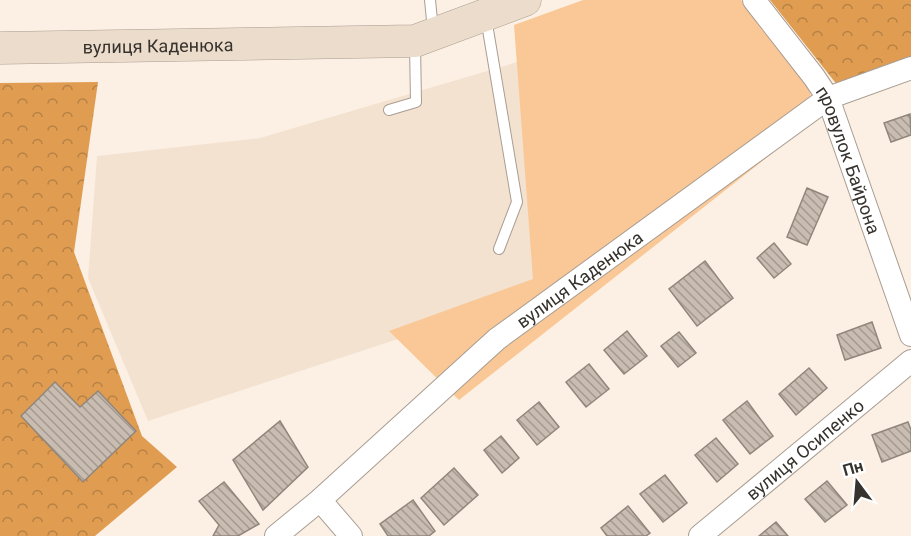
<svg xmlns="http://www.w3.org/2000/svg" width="911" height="536" viewBox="0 0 911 536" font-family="Roboto,sans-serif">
  <defs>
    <pattern id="forest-crowns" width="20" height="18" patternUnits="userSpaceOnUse" patternTransform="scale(1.5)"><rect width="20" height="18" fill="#e09d52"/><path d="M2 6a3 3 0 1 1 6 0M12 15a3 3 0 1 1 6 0" fill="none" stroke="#b68144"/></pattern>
    <pattern id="building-back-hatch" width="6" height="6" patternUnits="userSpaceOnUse" patternTransform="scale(1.5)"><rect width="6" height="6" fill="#c9bdb2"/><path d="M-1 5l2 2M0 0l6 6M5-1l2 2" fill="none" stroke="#a49a91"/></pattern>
  </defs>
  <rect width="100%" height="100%" fill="#fcf0e4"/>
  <path fill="#f4e2d1" d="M531 58 541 292 148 421 88 278 97 156 260 138Z"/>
  <path fill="#f9c896" d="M583 0H741L808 86 817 118 459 400 389 331 533 279 514 25Z"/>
  <path fill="url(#forest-crowns)" d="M770 0H911V58L838 86Z
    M98 82 74 252 142 436 177 467 95 536H0V83Z"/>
  <path fill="url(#building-back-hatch)" stroke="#91867b" stroke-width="1.5" d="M910 114 911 135 891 142 884 123Z
    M807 188 828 197 807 245 787 237Z
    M774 243 791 264 774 278 757 258Z
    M705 261 733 298 697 326 669 289Z
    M872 322 881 348 845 360 837 335Z
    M627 331 647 356 624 374 604 350Z
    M679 332 696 353 678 367 661 346Z
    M589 364 609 389 586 407 566 382Z
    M809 368 827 388 796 415 779 394Z
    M55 382 80 407 98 391 136 431 83 482 21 416Z
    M747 401 773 436 750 454 723 420Z
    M539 402 559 427 537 445 517 420Z
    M280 421 308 467 263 510 233 460Z
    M908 422 911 430V451L882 462 872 435Z
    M501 436 519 458 502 473 484 450Z
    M716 438 738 464 717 482 695 455Z
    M454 468 478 495 444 525 421 498Z
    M665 475 687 503 663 522 640 494Z
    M827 481 847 505 825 522 805 499Z
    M224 482 259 524 238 536H213L219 525 199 501Z
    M413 500 435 531 429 536H388L380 524Z
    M628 506 650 533 646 536H607L601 528Z
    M776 522 788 536H759Z"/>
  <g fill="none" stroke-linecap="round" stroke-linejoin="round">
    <defs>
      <path id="lane" d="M430 0 433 30
        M486 18 517 202 499 249
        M389 110 416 102 415 44"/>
      <g id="street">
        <path id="s1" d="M754 0 814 77 828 98 911 335"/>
        <path d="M320 500 351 536"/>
        <path id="s2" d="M276 536 320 500 497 339 828 98 911 68"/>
        <path id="s3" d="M700 536 911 361"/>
      </g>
      <g id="secondary">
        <path id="s4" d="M0 48 415 41 525 0"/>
      </g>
    </defs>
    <use href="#lane" stroke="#a99d92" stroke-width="12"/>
    <use href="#street" stroke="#a99d92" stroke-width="24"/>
    <use href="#secondary" stroke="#a99d92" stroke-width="33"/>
    <use href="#lane" stroke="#fff" stroke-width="10"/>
    <use href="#street" stroke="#fff" stroke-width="22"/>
    <use href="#secondary" stroke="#ecdccb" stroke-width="32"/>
  </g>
  <g text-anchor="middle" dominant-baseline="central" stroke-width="4.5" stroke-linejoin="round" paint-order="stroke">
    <g font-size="18" fill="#36322d" stroke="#fff">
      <text stroke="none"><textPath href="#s4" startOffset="158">вулиця Каденюка</textPath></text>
      <text stroke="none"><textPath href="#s1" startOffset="188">провулок Байрона</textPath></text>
      <text stroke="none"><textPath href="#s2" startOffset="398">вулиця Каденюка</textPath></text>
      <text stroke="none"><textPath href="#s3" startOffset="136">вулиця Осипенко</textPath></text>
    </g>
  </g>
  <g transform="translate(857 482) rotate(344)" stroke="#ffffff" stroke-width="4.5" paint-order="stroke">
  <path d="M0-4.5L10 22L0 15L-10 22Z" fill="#36322d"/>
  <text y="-9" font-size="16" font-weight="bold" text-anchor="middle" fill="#36322d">Пн</text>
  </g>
</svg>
